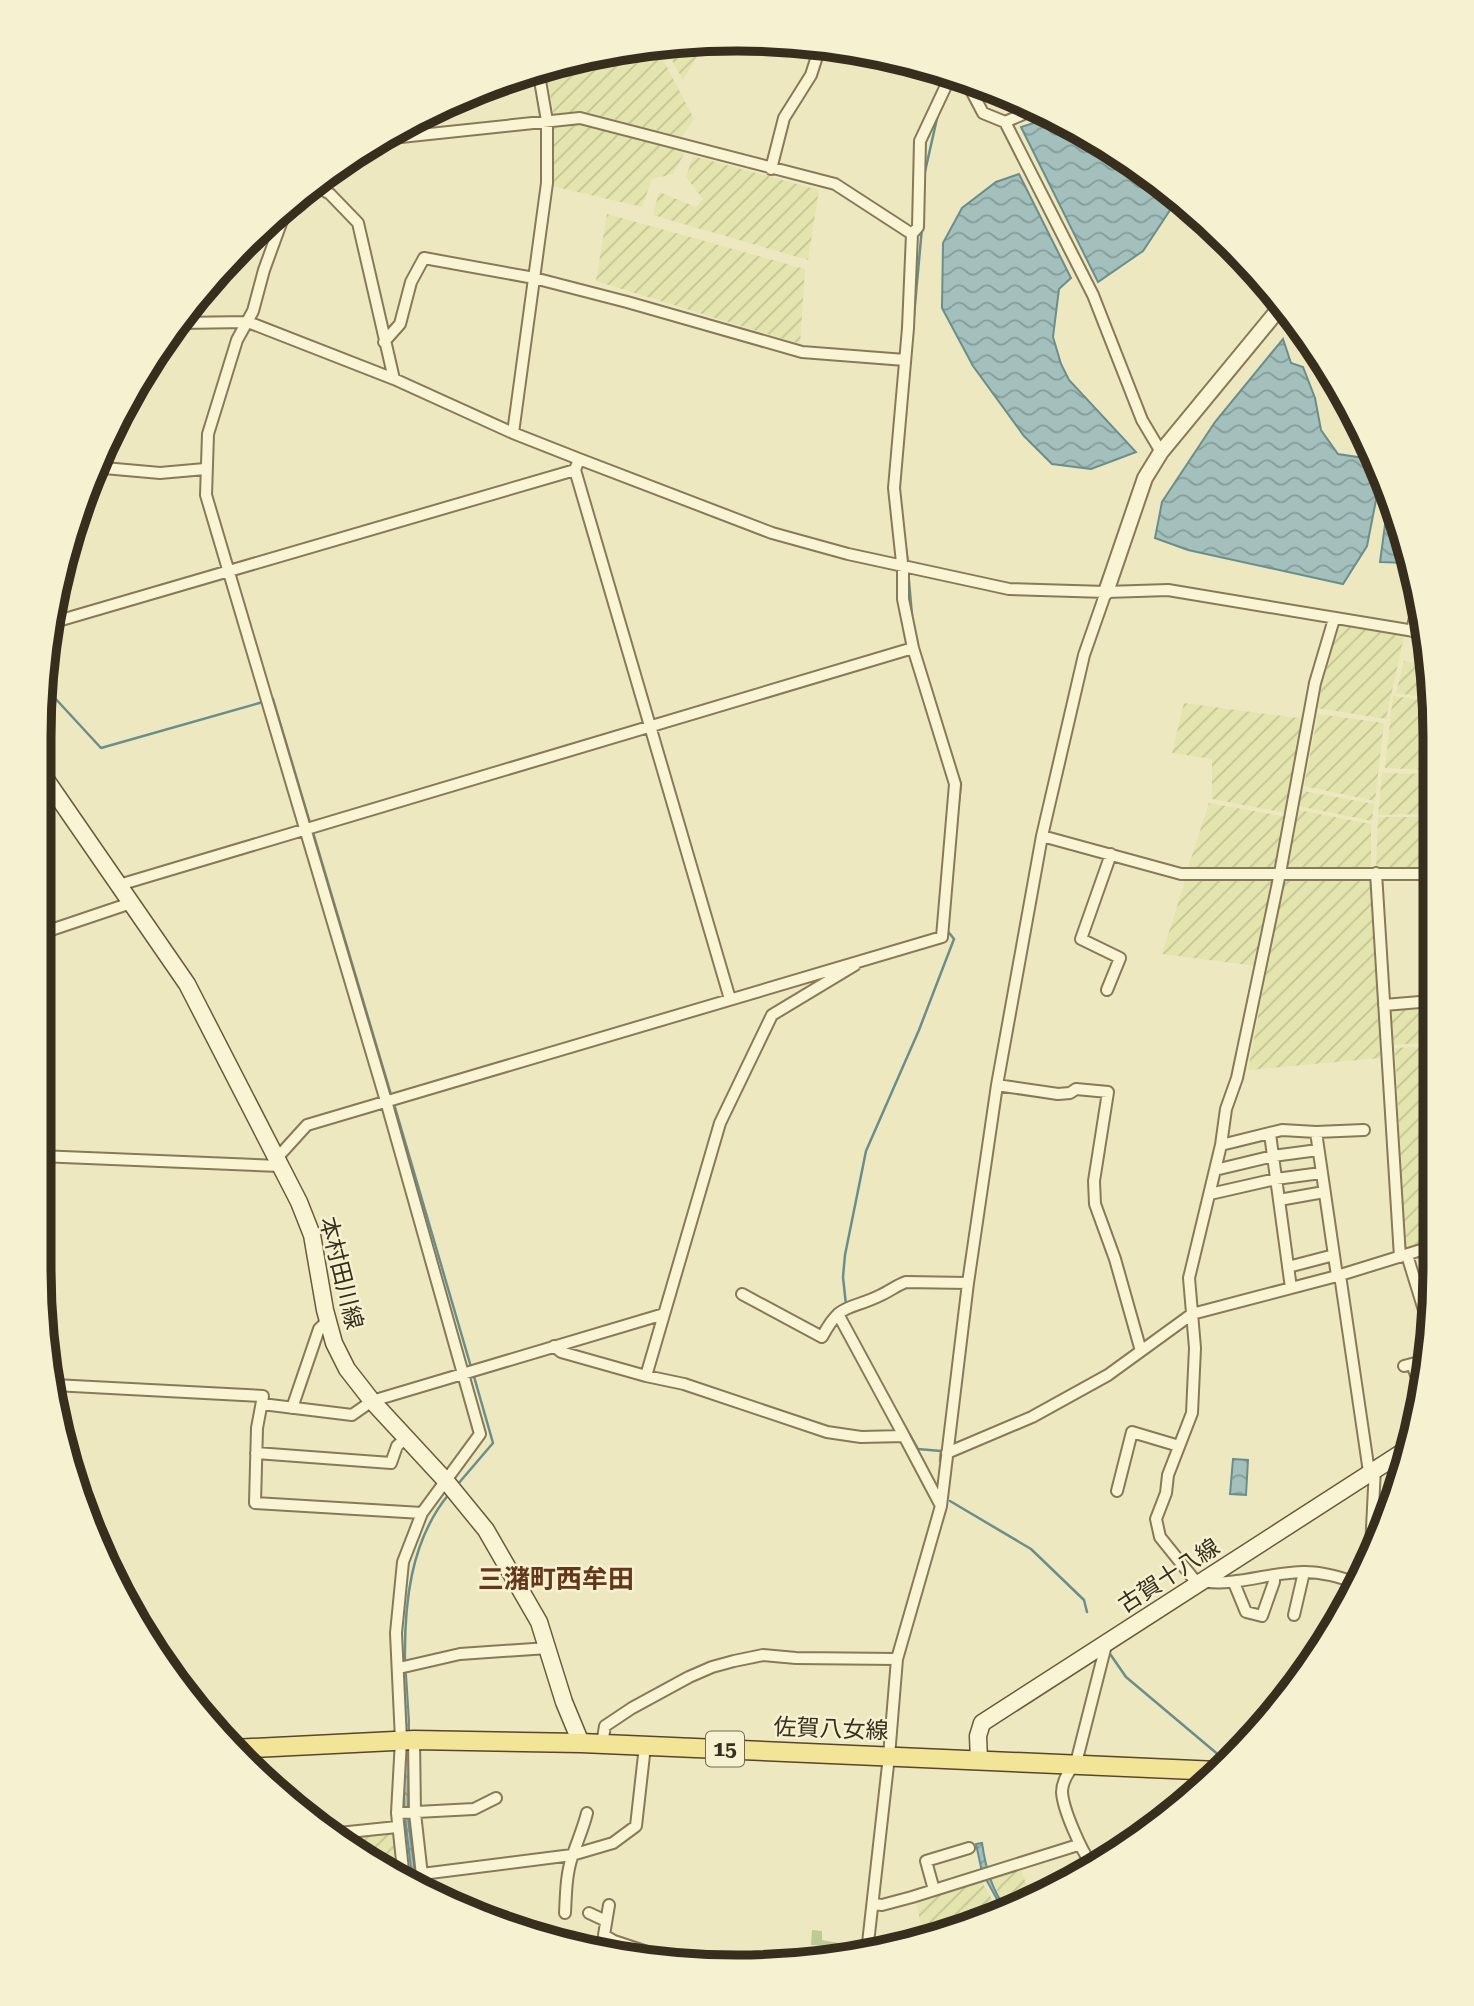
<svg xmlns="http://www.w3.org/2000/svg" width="1474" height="2006" viewBox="0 0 1474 2006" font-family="'Roboto Serif','Noto Sans JP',serif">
  <defs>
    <pattern id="farmland-furrows" width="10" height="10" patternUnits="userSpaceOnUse" patternTransform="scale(1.75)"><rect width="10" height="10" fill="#e4e4ae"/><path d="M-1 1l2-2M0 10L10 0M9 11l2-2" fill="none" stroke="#c4c495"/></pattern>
    <pattern id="water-waves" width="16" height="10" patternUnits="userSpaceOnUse" patternTransform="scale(1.75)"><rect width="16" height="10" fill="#a3c0bd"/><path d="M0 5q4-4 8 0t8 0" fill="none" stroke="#869c99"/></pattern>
  </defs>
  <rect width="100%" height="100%" fill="#eee8c0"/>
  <path fill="url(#farmland-furrows)" d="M692 40H707L683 80 663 45Z
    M656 46 694 119 682 137 585 112 554 115 545 67 557 62Z
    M583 124 685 152 673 174 652 179 642 207 552 186 554 128Z
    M693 156 819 190 808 260 653 215 659 192 696 207 703 199 686 177Z
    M607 214 805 269 800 344 596 281Z
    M1337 625 1404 636 1386 719 1317 708Z
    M1404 661 1430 665V698L1396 693Z
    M1393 696 1430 701V770L1385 768Z
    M1184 703 1305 719 1286 813 1212 799V759L1172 753Z
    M1318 714 1384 723 1375 801 1304 786Z
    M1382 773 1430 774 1431 814 1378 815Z
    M1303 791 1374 804 1372 821 1298 806Z
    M1209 803 1287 817 1276 868H1188Z
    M1298 810 1371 824V867L1288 868Z
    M1378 817H1431V869L1376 868Z
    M1186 878H1275L1256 966 1162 954Z
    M1284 878 1372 879 1380 1058 1248 1070Z
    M1432 1007V1042L1394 1045 1391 1010Z
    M1432 1046 1433 1239 1405 1249 1395 1048Z
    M395 1833 401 1879 339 1840Z
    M1020 1866 1031 1899 1012 1910 1003 1883 1007 1899 1002 1901 990 1876Z
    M978 1879 982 1882 1001 1915 965 1928 959 1901 964 1928 924 1942 916 1899Z"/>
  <path fill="#bccc94" d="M812 1930 822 1931V1940L845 1944V1948L811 1945Z"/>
  <path fill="url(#water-waves)" stroke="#6a8e8b" stroke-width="2" d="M1052 117 1087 132 1178 198 1143 251 1098 282 1021 127Z
    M1019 174 1071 278 1059 289 1053 337 1061 364 1069 380 1136 452 1091 469 1052 464 1024 436 973 366 942 308 943 243 962 208 996 182Z
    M1283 339 1291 363 1303 367 1315 398 1321 430 1338 454 1377 460 1379 464 1377 495 1367 546 1343 584 1188 550 1155 538 1162 502 1215 422Z
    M1389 495 1407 563 1380 562Z
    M1233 1459 1248 1460 1246 1495 1230 1494Z
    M403 1673 406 1674 409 1721 408 1818 417 1888 413 1886 404 1809Z
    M982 1843C986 1870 992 1890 1008 1912L1005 1914 982 1872 976 1844Z"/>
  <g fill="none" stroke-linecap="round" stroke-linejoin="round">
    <path stroke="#6a8e8b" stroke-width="2.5" d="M924 176 938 114
      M913 326 922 228
      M899 490 904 430
      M906 549 908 563
      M908 570 912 615
      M41 683 101 748 263 702
      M270 700 273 699 310 823
      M958 776 961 784 959 801
      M312 829 392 1098
      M394 1104 471 1367
      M846 1305 843 1277 845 1255 866 1151 919 1030 954 939 946 929
      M881 1384 918 1449 941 1451 940 1461
      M458 1484 493 1443 473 1373
      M950 1501 1031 1549 1084 1600 1087 1612
      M1108 1651 1126 1677 1227 1762
      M405 1663C404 1605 410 1541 449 1494"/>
    <defs>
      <path id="minor" d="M964 77 983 113 1005 122 1093 295 1142 420 1161 452
        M1005 122 1035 109
        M382 139 580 118 835 184 912 234
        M771 169 784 118 811 75 821 44
        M319 179C311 197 302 207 284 215L264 270 253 311 237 340 208 434 206 495 386 1101 480 1434 422 1513 403 1562 396 1633 401 1740 397 1813 404 1880
        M316 186 330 194 358 223 394 379
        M1276 312 1297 322
        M178 323 248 322 394 379 513 433 579 459 772 533 848 554 1009 589 1106 592 1168 590 1426 633
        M384 342 400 324 411 282 424 258 534 278 627 302 802 352 905 360
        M513 433 547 183V121L538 69
        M579 459 575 470 730 999
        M93 467 160 473 205 469
        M51 623 575 470
        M1412 631 1418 604
        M1042 836 1181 874H1431
        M1376 873 1400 1257
        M119 885 913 648
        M39 934 131 903
        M1107 990 1120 958 1081 939 1111 854
        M1384 1005 1432 1001
        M997 1085 1058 1094 1070 1093 1076 1089 1108 1092 1094 1181 1095 1204 1115 1259 1141 1351
        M1316 1132 1337 1276
        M1270 1134 1291 1288
        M1221 1145 1282 1130 1316 1132 1364 1130
        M39 1156 280 1166
        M277 1158 307 1125 942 937 955 784 913 648 903 599V572L894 488 908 328 912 234 918 227 920 141 952 73
        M1215 1170 1273 1156 1318 1150
        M1210 1194 1276 1179 1321 1173
        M1279 1200 1324 1192
        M1407 1255 1431 1333
        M1288 1267 1334 1255
        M1340 1275 1369 1472
        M742 1294 822 1337C841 1301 849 1311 881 1295 890 1291 897 1285 906 1282L968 1283
        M838 1314 904 1436
        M554 1346 561 1352 646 1376 684 1384 827 1432 861 1437 904 1436 941 1506
        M1412 1364 1419 1383
        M1404 1366 1427 1360
        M646 1376 720 1123 772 1015 855 965
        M54 1385 263 1396 257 1428 255 1503 422 1513
        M262 1404 352 1415 372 1401 664 1314
        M292 1408 319 1329 328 1320
        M256 1453 391 1463 397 1446 406 1438
        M947 1453 1032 1417 1108 1375 1192 1314 1337 1276 1434 1246
        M1117 1491 1132 1432 1179 1446
        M1371 1548 1375 1468
        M1201 1581C1236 1587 1269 1572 1304 1572 1323 1572 1339 1577 1357 1583
        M1197 1583 1160 1537 1156 1519 1166 1493 1168 1475 1192 1413 1195 1348 1189 1278 1221 1145 1226 1109 1237 1078 1280 873 1315 683 1334 619
        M1234 1583 1246 1612 1262 1616 1274 1582V1575
        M1294 1615 1304 1572
        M399 1668 460 1654 548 1648
        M414 1740 415 1813 424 1893
        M602 1744 605 1726 632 1708 689 1677 712 1667 734 1661 763 1655 796 1658 897 1659
        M397 1813 474 1809 496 1798
        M329 1834 397 1827
        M1091 1864C1081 1849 1063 1810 1062 1792 1062 1782 1069 1770 1076 1763L1106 1645
        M422 1874 572 1855 613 1843 636 1826 645 1746
        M934 1890 926 1861 969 1848
        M874 1904 882 1905 912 1897 1078 1845
        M609 1905 604 1935 614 1941 665 1958
        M565 1913C566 1894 566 1875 572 1857 577 1842 583 1829 587 1813
        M589 1913 606 1921
        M867 1952 889 1756 897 1659 941 1506 968 1283 997 1085 1042 836 1084 655 1106 592"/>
      <path id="tertiary" d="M1106 592 1145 478 1161 452 1283 304"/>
      <path id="secondary" d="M40 771 187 984 299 1202 312 1235 325 1310 334 1343 347 1369 372 1401 446 1481 486 1530 539 1622 564 1702 581 1743
        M979 1760 978 1736 982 1723 1412 1446"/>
      <path id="primary" d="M233 1749 414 1740 581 1743 1218 1771"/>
    </defs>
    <use href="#minor" stroke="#887958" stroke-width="14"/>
    <use href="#tertiary" stroke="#887958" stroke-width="18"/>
    <use href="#secondary" stroke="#695a3b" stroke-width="19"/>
    <use href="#primary" stroke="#55462c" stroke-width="21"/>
    <use href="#minor" stroke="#f9f4d3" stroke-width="10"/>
    <use href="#tertiary" stroke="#f9f4d3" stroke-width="14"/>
    <use href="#secondary" stroke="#f9f4d3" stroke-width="16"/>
    <use href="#primary" stroke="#f2e597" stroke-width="18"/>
  </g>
  <g text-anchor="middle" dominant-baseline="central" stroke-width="5" stroke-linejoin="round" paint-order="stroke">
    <rect fill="#f6f1d0" stroke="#706853" stroke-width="2" x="706" y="1731.5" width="38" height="35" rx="5"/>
    <g font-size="21" font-weight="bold" fill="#372e1d">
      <text x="725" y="1749">15</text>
    </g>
    <g font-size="23" fill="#372e1d" stroke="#f6f1d0">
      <text transform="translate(341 1273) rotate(76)">本村田川線</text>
      <text transform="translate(1169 1576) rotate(-33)">古賀十八線</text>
      <text transform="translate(831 1729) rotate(2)">佐賀八女線</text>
    </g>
    <g font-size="26" font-weight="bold" fill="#64371b" stroke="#f6f1d0">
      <text x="556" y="1579">三潴町西牟田</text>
    </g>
  </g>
  <path d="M0 0H1474V2006H0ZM737 51H737A686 686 0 0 1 1423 737V1269A686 686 0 0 1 737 1955H737A686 686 0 0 1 51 1269V737A686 686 0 0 1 737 51Z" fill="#f6f1d0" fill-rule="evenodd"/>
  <path fill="none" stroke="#372e1d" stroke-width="9" d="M737 51H737A686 686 0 0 1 1423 737V1269A686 686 0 0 1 737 1955H737A686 686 0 0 1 51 1269V737A686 686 0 0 1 737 51Z"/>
</svg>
